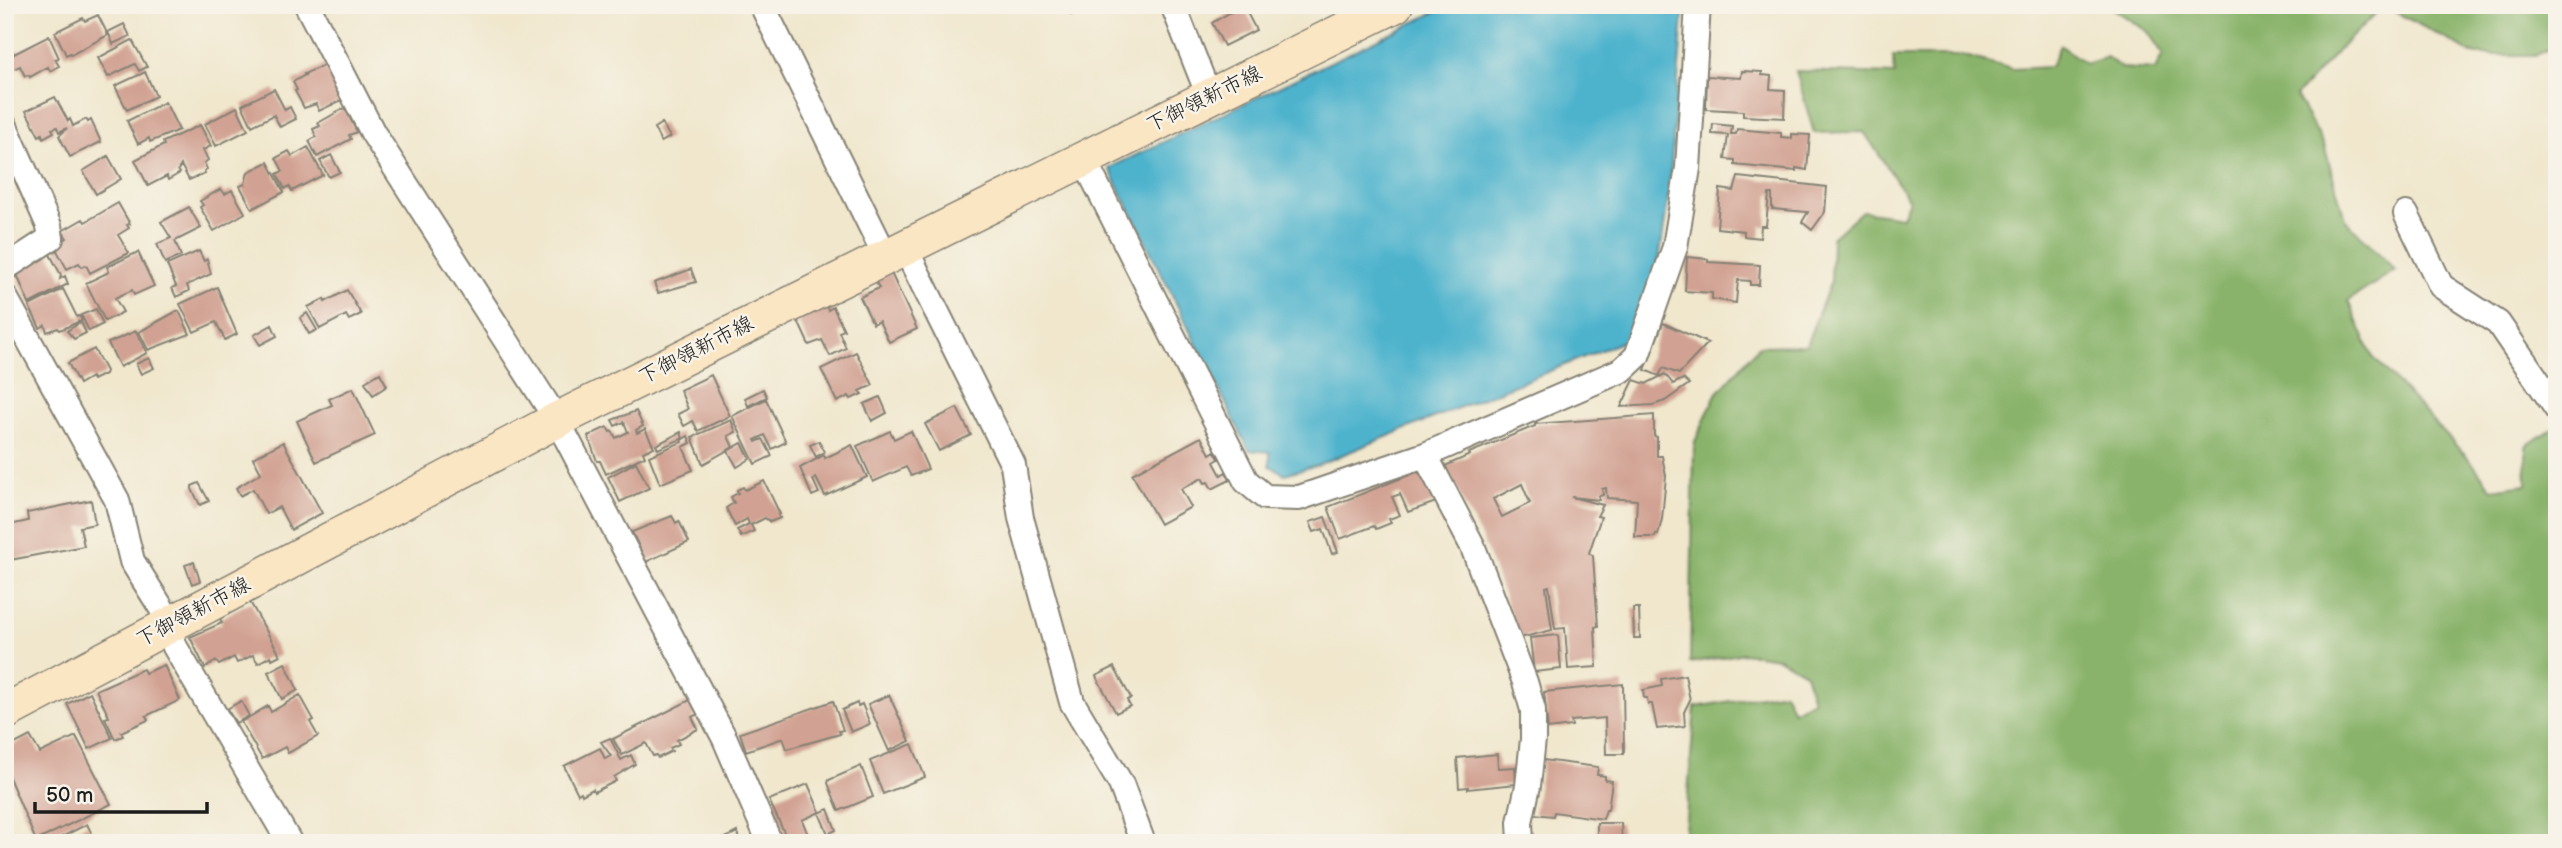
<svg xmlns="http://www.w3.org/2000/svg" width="2562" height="848" viewBox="0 0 2562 848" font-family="'Balsamiq Sans','Klee One',sans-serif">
  <rect width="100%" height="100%" fill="#f7f3e8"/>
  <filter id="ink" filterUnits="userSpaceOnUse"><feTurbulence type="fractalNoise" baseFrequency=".0143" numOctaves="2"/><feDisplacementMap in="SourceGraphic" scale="14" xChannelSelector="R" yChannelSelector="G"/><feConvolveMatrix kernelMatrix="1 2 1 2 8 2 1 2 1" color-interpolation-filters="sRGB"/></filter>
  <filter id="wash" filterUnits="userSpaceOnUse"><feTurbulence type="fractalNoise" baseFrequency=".00686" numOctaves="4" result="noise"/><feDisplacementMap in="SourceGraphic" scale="28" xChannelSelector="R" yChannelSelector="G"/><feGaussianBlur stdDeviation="1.57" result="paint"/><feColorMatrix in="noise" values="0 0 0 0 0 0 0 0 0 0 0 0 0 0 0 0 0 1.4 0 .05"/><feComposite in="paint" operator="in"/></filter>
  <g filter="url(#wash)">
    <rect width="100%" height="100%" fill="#f0e7cd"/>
    <path fill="#89b36a" stroke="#526843" stroke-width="2" d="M2108 5H2557V45L2536 55H2476L2384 6 2340 48 2296 96 2324 145 2345 219 2395 270 2348 301 2372 356 2474 465 2492 489 2527 484 2526 446 2557 425V843H1684L1695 707 1784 692 1793 711 1813 700 1805 673 1778 658 1744 653 1690 663 1694 444 1715 396 1759 346 1806 345 1831 281 1832 238 1862 211 1902 217 1909 200 1864 132 1814 133 1796 71 1895 74 1893 56H1965L2012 69 2050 67 2060 45 2086 64 2107 57 2121 68 2155 70 2163 54 2148 32Z"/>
    <path fill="#4eb3cd" stroke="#356874" stroke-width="2" d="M1450 5H1684L1669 192 1658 268 1629 339 1317 465 1285 474 1270 466V452L1249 450 1109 168Z"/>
    <g id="blocks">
      <path fill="#d1a293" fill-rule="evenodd" d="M1066 5H1092L1071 15Z
        M1243 5 1256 30 1224 46 1212 23Z
        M98 15 108 35 71 55 70 53 66 55 55 32 83 18 85 21Z
        M124 24 130 36 113 44 108 32Z
        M49 36 59 58 55 59 59 66 50 71 48 67 30 77 29 75 25 76 20 66 5 73V55L13 51 14 54Z
        M132 40 147 67 139 71 135 64 108 77 98 58Z
        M324 65 342 100 319 111 316 104 304 108 295 91 297 90 293 82 305 75 304 74Z
        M1742 71 1762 72V75L1771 76 1770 89 1785 90 1784 118 1743 116V111L1706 109 1707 76 1741 78Z
        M145 72 156 96 127 110 115 86Z
        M274 89 285 110 290 107 296 119 280 127 274 115 252 126 242 105Z
        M55 97 68 121 70 119 73 126 86 119 88 122 91 120 101 142 70 157 59 136 67 128 59 132 57 127 52 129 54 132 43 138 42 134 39 136 26 111Z
        M165 102 179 130 150 142 149 138 138 144 127 121Z
        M237 107 248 130 216 146 205 124Z
        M345 108 357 132 349 135 351 139 317 157 309 141 316 137 313 129 320 126 318 123Z
        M662 123 670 137 661 142 654 128Z
        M1713 124 1732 126 1731 134H1736L1737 129 1781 133V137L1792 138V134L1810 135 1807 170 1796 168V171L1735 165V160L1725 159 1728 135 1712 134Z
        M200 125 211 146 203 150 208 160 204 163 207 169 204 171 205 173 189 180 181 165 178 170 180 173 168 180 167 176 148 186 135 160 164 145 163 142Z
        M308 147 323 175 292 191 289 186 285 189 277 174 283 171 276 158 289 151 292 156Z
        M331 155 340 172 329 177 320 161Z
        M108 156 121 179 96 194 83 171Z
        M268 162 284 192 252 209 240 186 245 184 248 172Z
        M1738 177 1827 187 1825 212 1812 230 1802 222 1808 212 1772 209V194H1769L1766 226H1761L1760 238 1744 236V231L1717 228 1720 189 1734 191Z
        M221 189 225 194 232 190 245 213 214 231 200 207 203 205 200 201Z
        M118 203 130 224 127 225 129 228 118 235 129 253 90 273 86 265 82 267 79 263 67 269 55 247 67 238 62 231 83 219 85 222Z
        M189 207 201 228 175 241 181 256 165 263 157 244 171 238 161 222Z
        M46 247 61 275 60 279 65 276 68 284 29 304 16 272Z
        M199 251 204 261 207 259 211 274 187 285 189 291 176 297 172 288 176 286 167 265Z
        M138 252 154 286 134 295 132 290 115 298 123 312 105 321 86 283 109 272 107 267Z
        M1687 257 1708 259V262L1760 265 1759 285H1750V281L1738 280 1736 303 1712 299V293L1685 291Z
        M691 269 696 282 658 293 654 283Z
        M891 273 917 329 889 342 879 321 873 324 860 297 879 288 875 280Z
        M217 287 237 334 225 340 216 322 194 332 180 304Z
        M63 289 77 317 79 316 82 320 65 328 59 330 58 328 47 332 45 325 40 328 29 306Z
        M347 290 361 314 349 320 346 315 320 329 308 307 324 299 325 302Z
        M826 306 828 310 833 307 844 330 839 332 846 348 830 356 822 340 809 345 797 319Z
        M96 309 103 324 89 331 81 315Z
        M177 311H179L190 334 148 350 139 332Z
        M307 313 317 330 309 334 300 318Z
        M81 322 86 333 74 339 67 331Z
        M1663 323 1708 343 1679 374 1663 368 1659 376 1645 370Z
        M272 325 277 336 260 345 254 335Z
        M136 331 147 353 120 367 108 343Z
        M94 349 106 371 105 374 93 380 91 377 79 384 68 363Z
        M856 352 873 385 860 391 862 394 851 399 849 396 837 402 821 369Z
        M149 358 154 368 141 374 136 364Z
        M380 373 387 386 373 395 365 382Z
        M1665 374 1673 384 1683 379 1689 384 1665 401 1653 405 1621 407 1634 380 1646 384Z
        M711 375 730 416 698 431 693 421 684 426 678 414 688 409 680 390Z
        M353 388 375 435 316 462 297 421 332 405 329 399Z
        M763 389 767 397 748 406 745 398Z
        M880 397 887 413 872 421 864 404Z
        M766 399 786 442 772 449 765 435 755 440 756 442 763 439 772 456 755 464 732 416Z
        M957 408 971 435 939 451 925 424Z
        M636 411 643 426 636 430 637 433 645 429 654 447 643 452 645 456 606 474 600 461H597L588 436 607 427 610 432 612 431 616 438 628 432 624 422 615 426 612 420Z
        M1654 415V436L1657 437V456H1662L1666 476 1662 519 1658 535 1656 534 1655 537H1635L1637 500 1607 498 1606 488 1602 489 1603 495 1599 496V500L1571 497 1603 505 1597 516 1601 517 1589 553 1593 556 1598 626 1595 627 1597 667 1568 669 1565 628 1555 629 1549 586 1546 587 1552 630 1520 638 1483 541 1445 466 1470 455 1469 453 1535 426V424ZM1522 484 1530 503 1502 517 1493 499Z
        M731 420 736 432 728 436 733 447 703 464 692 437Z
        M890 431 894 439 911 431 928 469 911 476 906 467 873 482 857 446Z
        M681 432 683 439 688 436 691 443 683 447 693 470 660 484 649 456 682 442 681 439 658 449 656 445Z
        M1201 437 1210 454 1215 451 1219 459 1214 462 1221 475 1226 472 1230 480 1212 489 1208 482 1205 483 1202 478 1181 489 1191 507 1160 524 1132 474Z
        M819 441 824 452 816 457 810 445Z
        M283 442 322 513 291 530 279 507 266 514 253 489 240 496 236 488 261 473 253 458Z
        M742 443 750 459 737 467 728 451Z
        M852 445 867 477 825 496 816 478 813 480 819 493 812 496 800 468 824 455 825 458Z
        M636 462 649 488 620 502 608 477Z
        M1417 472 1431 480 1442 500 1408 512 1400 494 1392 497 1400 515 1389 519 1391 523 1376 529 1374 526 1340 539 1328 507Z
        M764 481 780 514 778 515 780 518 770 522 765 518 751 525 754 531 741 537 737 530 749 524 747 519 735 526 726 508 734 503 731 497 738 493 737 490 743 487 745 490Z
        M199 483 209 501 200 505 192 489V486Z
        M91 500 95 524 80 527 84 546 5 561V526L28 521 27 513Z
        M672 516 676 523 679 521 689 542 646 562 632 532Z
        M1325 517 1338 552 1332 554 1323 529 1314 532 1310 522Z
        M194 562 200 581 192 584 185 565Z
        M250 602 280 655 272 659 271 656 258 663 253 655 237 663 234 657 219 665 216 661 205 668 190 637 222 623 220 619Z
        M1633 608H1639L1640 638H1634Z
        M1558 635 1561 669 1534 672 1530 638Z
        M285 663 298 690 282 699 268 672Z
        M164 665 180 700 146 716 148 720 121 732 123 736 115 739 105 718 109 717 96 690 143 669 145 673Z
        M1114 667 1131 698 1127 700 1130 706 1116 713 1096 676Z
        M1685 675 1690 700 1684 712 1685 726 1657 729 1652 704H1648L1647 698H1644L1643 690 1662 686 1661 679Z
        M1623 684 1624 754H1606L1605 718 1571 721 1572 726 1548 729 1544 692Z
        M90 692 112 738 89 749 67 704Z
        M300 695 314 720 310 722 318 736 288 753 285 747 262 759 241 722 268 706 271 712Z
        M889 695 910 741 889 751 868 704Z
        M690 700 698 714 692 717 698 729 677 740 679 744 670 748 672 751 658 758 656 755 653 756 646 743 622 755 613 739Z
        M241 701 249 716 236 723 227 709Z
        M833 701 843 730 839 731 840 734 787 749 783 738 746 751 740 733Z
        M857 703 858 706 862 704 870 724 851 732 842 710Z
        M30 736 40 753 76 736 111 804 36 841 5 768V749Z
        M610 738 621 760 631 755 635 764 614 777 616 781 594 792 593 789 582 795 581 792 578 794 564 766 600 748 605 759 611 756 601 742Z
        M912 744 925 777 883 794 870 761Z
        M1497 754 1498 768 1515 767 1516 784 1468 789V787L1459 788 1457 758Z
        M1543 760 1598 767 1597 775 1605 776V780L1612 781 1608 810H1606L1603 819 1554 812 1553 816 1534 814Z
        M861 766 873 797 839 811 828 783 829 780Z
        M808 784 820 812 802 820 809 837 797 843H789L769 800Z
        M828 809 836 830 828 834 819 813Z
        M1597 823H1621L1622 843H1597Z
        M87 824 96 843H50Z
        M737 832 742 843H716Z"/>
    </g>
  </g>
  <g filter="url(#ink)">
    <use href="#blocks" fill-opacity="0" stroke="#868274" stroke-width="2"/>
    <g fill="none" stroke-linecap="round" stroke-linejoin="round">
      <defs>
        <path id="minor" d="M307 5 373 133 557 420 725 739 770 843
          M762 5 885 255
          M1173 5 1209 96
          M5 126 49 226 51 238 5 268
          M1083 158 1246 481 1265 497 1299 498 1425 455 1622 370 1637 356 1675 247 1688 168 1698 5
          M2406 214 2441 286 2498 323 2557 409
          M904 246 1013 465 1021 518 1072 702 1121 784 1143 843
          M5 297 117 500 132 561 162 609 175 647 290 843
          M1425 455 1472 545 1525 682 1533 710V739L1528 786 1520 822 1521 843"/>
        <path id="secondary" d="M5 712 557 420 1395 5"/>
      </defs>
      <use href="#minor" stroke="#868274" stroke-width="28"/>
      <use href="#secondary" stroke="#868274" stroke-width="38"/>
      <use href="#minor" stroke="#fff" stroke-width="24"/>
      <use href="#secondary" stroke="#fbe6c4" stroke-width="35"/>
    </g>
  </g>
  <g text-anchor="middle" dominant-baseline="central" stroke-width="5" stroke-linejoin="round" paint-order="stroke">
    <g font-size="21" fill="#1c1c1c" stroke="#f7f3e8">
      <text transform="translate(1204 99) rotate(-26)">下御領新市線</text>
      <text transform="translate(696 350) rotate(-27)">下御領新市線</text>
      <text transform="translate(193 612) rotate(-28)">下御領新市線</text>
    </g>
  </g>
  <rect width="2562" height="848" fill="none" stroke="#f7f3e8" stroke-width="28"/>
  <path d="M35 802v10h172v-10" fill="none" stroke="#1c1c1c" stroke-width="3.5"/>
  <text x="46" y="802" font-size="21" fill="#1c1c1c" stroke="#f7f3e8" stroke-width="5" paint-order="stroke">50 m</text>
</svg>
